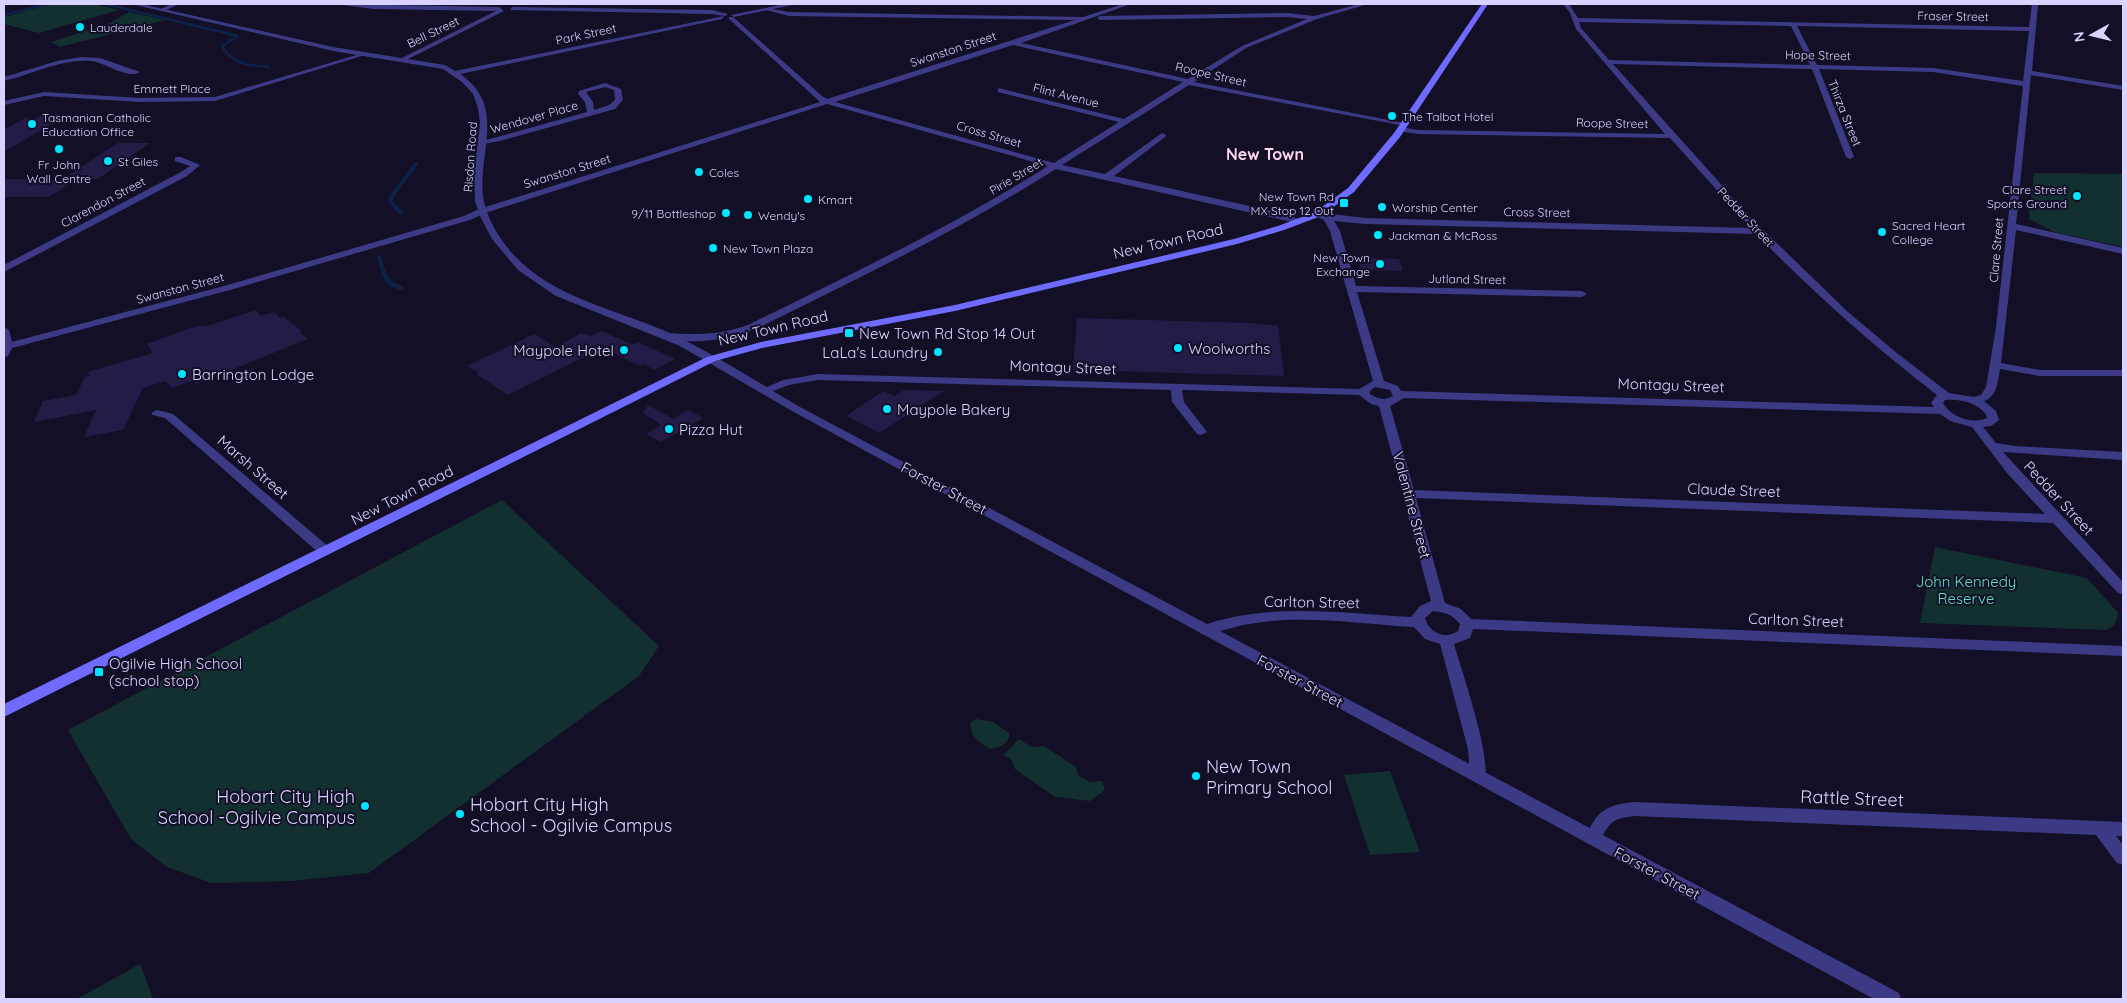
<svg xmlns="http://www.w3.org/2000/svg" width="2127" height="1003" viewBox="0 0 2127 1003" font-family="Quicksand,sans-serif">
  <rect width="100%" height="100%" fill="#130f26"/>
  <path fill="#12302f" d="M52 4H95L119 10 39 33 4 24V17Z
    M129 12 166 20 60 47 51 42 110 23Z
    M2034 173 2123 174V247L2054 232 2029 219Z
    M502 500 659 646 639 676 369 873 292 881 211 883 167 867 131 839 68 730Z
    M1935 547 2087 578 2119 614 2114 625 2106 630 1920 623Z
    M976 719 993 722 1009 733V738L1002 746 990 749C979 742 971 737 970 723Z
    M1019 739 1031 747 1044 746 1076 767 1078 775 1090 782 1102 781 1105 790 1090 801 1055 797 1015 769 1011 759 1003 755Z
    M1390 771 1420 852 1370 855 1344 775Z
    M140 964 153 999H77Z"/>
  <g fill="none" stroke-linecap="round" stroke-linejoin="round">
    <path stroke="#0c2248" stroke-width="2.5" d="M105 4 238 36 222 46C231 64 251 66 269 67
      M4 15 48 4"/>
    <path stroke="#0c2248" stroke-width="4" d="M401 213 391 202V197L416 164
      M379 257 385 276"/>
    <path stroke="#0c2248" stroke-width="4.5" d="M384 275 391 284 401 288"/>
  </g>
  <path fill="#241b47" d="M43 114H68L4 152V130L25 118H36Z
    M118 143H150L98 179 64 178Z
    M4 179 76 180 49 197H4Z
    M1358 257 1399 259 1403 271 1361 270Z
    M256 310 261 316 274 312 280 318 284 317 302 331 299 332 308 339 196 384 192 381 172 388 165 381 143 388 123 430 84 437 96 410 34 422 43 401 76 395 85 377 90 376 87 372 153 353 147 344 187 329 203 325 204 327Z
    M1077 318 1252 323 1278 326 1284 376 1073 370Z
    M601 331 634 345 638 342 675 359 655 370 643 364 640 366 615 354 610 357 596 351 508 395 476 374 479 373 467 366 534 334 556 347 581 333 591 336Z
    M904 390 944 391 879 433 846 416 883 391 894 396Z
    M648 405 673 419 688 410 703 418 661 442 646 434 661 425 643 413Z"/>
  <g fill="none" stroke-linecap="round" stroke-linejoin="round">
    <path fill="#3d3a85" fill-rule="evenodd" d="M171 4H179L164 11 159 10Z
      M334 4 499 7 504 11 402 62 399 60 400 59 496 11 374 9Z
      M1123 4H1131L1021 43 1188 79 1242 46 1307 19 1287 17 1100 20 1097 18 1100 16 1287 13 1314 16 1359 4H1368L1317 19 1246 48 1194 82 1409 124 1405 126 1189 85 1062 165 1105 174 1162 133 1166 135 1165 137 1114 176 1281 213 1301 220V224L1056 169C961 229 859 278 758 328 729 340 694 345 663 338L662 336 667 333C696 335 723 335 750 324 851 274 953 226 1048 166L827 104 485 213 470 220 230 290 12 348 4 347V344L224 286 464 216 479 209 820 102 729 19V17H733L822 96 827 99 1075 20 789 16 766 10V8L789 12 1083 17ZM1013 45 1183 82 1124 119 998 88V92L1119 122 1054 163 835 102Z
      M1563 4H1569L1578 18 2029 27 2032 4H2038L2032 71 2123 86V90L2031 75 2016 224 2123 248V254L2016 230 2001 363 2040 370H2123V376H2040L2000 369C1998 381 1997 397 1984 401L1996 411 1999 420 1991 426 1983 427 1996 443 2015 446 2123 452V460L2003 452 2123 582V595L2118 593 2053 523 1416 498 1445 603 1461 609 1471 619 2123 646V656L1473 629 1470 638 1454 644C1461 669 1493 761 1484 780L1478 782 1472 780 1470 775 1468 749 1440 644 1425 639 1414 627C1360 624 1303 614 1249 624 1238 625 1209 636 1201 634L1199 630 1201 626C1269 602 1341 613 1411 617L1420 606 1431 601 1379 406 1371 404 1359 395 1182 390 1184 402 1207 432 1201 435 1197 434 1172 402 1171 390 818 380 789 385 764 394 758 391 783 380 818 374 1359 389 1373 381 1330 231 1324 220 1315 216V212L1365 218 1751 228 1670 138 1418 134 1398 131 1397 129 1401 127 1418 130 1665 134 1576 29 1570 13ZM1579 22 1791 26 1810 65 1609 60 1581 28ZM1797 26 2029 31 2023 81 1933 68 1817 65ZM1613 64 1812 69 1846 157 1850 159 1854 157 1819 69 1933 72 2023 86 1996 327 1986 387 1981 395 1974 397 1949 393 1898 354 1848 312 1754 221ZM1334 221 1365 224 1756 234C1813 292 1872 345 1937 395L1931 403 1934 407 1401 391 1398 386 1384 381 1357 292 1582 297 1587 294 1582 291 1356 286 1340 231ZM1375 387 1390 390 1393 396C1384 401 1378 399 1370 394V391ZM1404 398 1940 414 1950 421 1972 427 2007 473 2045 514 1414 490 1390 406ZM1945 400C1961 399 1975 402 1986 414L1987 418C1972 425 1951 417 1943 403ZM1433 611C1445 612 1453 615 1460 624L1458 631C1445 640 1429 633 1425 618Z
      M512 7 712 10 728 14 725 16 712 14 510 10Z
      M363 53 368 54 215 101 140 102 44 96 4 105V101L44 92 140 98 215 97Z
      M81 57 100 58 140 72C127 80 105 62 91 61 61 59 33 74 4 81V77L57 61Z
      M605 83 621 89 623 100 615 109 500 141 483 144 479 142 587 112 585 102 578 94 579 91ZM605 87 614 90 615 100 609 105 594 110 593 102 586 92Z
      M175 157H181L200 165 187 176 4 272V265L181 172 190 166 175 161Z
      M157 410 173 414 330 548 332 551 330 554H320L165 418 153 415 151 413Z
      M1635 802 2123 822V836H2116L2123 845V865L2117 863 2096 835 1635 816C1612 818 1609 823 1599 843L1593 845 1587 843 1585 838C1597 811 1605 805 1635 802Z"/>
    <path fill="#3d3a85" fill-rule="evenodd" d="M4 4H8L4 6Z
      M131 4H141L333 47 445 65 455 71 724 16 722 19 460 74C507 106 478 151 483 196 485 214 496 233 507 247 547 298 615 308 672 334 716 355 757 382 800 407L1899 993 1901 999H1874L792 411 680 346 556 296 518 270 492 239 480 216 475 201 474 174 480 123 478 108 473 94 462 82 443 69 333 51Z
      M785 4H797L734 17 731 15Z
      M4 327 9 330 13 346 8 356 4 357Z"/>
    <path fill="#6f6bff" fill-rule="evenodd" d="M1482 4H1488L1400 137 1354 192 1321 216 1284 230 1237 244 955 311 762 348 715 361 4 717V704L707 357 761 342 955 305 1234 239 1278 226 1315 212 1348 188 1394 133Z"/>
  </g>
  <g fill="#00e5ff" stroke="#130f26" stroke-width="2">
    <circle cx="80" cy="27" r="5"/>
    <circle cx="1392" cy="116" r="5"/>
    <circle cx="32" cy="124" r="5"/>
    <circle cx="59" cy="149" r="5"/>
    <circle cx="108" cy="161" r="5"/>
    <circle cx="699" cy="172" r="5"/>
    <circle cx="2077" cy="196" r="5"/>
    <circle cx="808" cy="199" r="5"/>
    <rect x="1339" y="198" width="10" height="10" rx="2.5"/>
    <circle cx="1382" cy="207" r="5"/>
    <circle cx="726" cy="213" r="5"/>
    <circle cx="748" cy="215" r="5"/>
    <circle cx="1882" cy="232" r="5"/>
    <circle cx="1378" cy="235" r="5"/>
    <circle cx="713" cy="248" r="5"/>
    <circle cx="1380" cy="264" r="5"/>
    <rect x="844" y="328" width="10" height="10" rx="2.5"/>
    <circle cx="1178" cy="348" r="5"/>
    <circle cx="624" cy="350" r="5"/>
    <circle cx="938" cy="352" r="5"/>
    <circle cx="182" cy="374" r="5"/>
    <circle cx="887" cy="409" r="5"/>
    <circle cx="669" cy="429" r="5"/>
    <rect x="94" y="667" width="10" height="10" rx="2.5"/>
    <circle cx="1196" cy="776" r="5"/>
    <circle cx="365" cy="806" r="5"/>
    <circle cx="460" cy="814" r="5"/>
  </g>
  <g text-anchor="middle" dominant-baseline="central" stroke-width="4" stroke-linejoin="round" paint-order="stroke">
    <g font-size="12" fill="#d9d4ff" stroke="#130f26">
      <text transform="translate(1953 16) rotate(1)">Fraser Street</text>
      <text transform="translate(433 32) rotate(-26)">Bell Street</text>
      <text transform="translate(586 34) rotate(-12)">Park Street</text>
      <text transform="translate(953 49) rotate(-18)">Swanston Street</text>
      <text transform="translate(1818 55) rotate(1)">Hope Street</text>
      <text transform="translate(1211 74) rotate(13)">Roope Street</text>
      <text x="172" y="88">Emmett Place</text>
      <text transform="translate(1066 95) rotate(14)">Flint Avenue</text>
      <text transform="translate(1845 113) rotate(68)">Thirza Street</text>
      <text transform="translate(534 117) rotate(-16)">Wendover Place</text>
      <text transform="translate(1612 123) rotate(1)">Roope Street</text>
      <text transform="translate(989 134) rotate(16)">Cross Street</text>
      <text transform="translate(470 157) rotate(-86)">Risdon Road</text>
      <text transform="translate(567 171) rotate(-17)">Swanston Street</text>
      <text transform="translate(1016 176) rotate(-31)">Pirie Street</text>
      <text transform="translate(103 202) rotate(-28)">Clarendon Street</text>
      <text transform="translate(1537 212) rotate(1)">Cross Street</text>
      <text transform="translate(1746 217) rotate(47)">Pedder Street</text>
      <text transform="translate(1996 250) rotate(-85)">Clare Street</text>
      <text transform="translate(1467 279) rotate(1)">Jutland Street</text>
      <text transform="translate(180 288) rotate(-15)">Swanston Street</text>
    </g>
    <g font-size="12" fill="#d9d4ff" stroke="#130f26" text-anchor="start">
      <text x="90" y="27">Lauderdale</text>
      <text x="1402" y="116">The Talbot Hotel</text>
      <text x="42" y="117">Tasmanian Catholic<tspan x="42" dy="14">Education Office</tspan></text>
      <text x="118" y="161">St Giles</text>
      <text x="59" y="164" text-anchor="middle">Fr John<tspan x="59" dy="14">Wall Centre</tspan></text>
      <text x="709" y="172">Coles</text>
      <text x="2067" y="189" text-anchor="end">Clare Street<tspan x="2067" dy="14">Sports Ground</tspan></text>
      <text x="1334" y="196" text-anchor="end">New Town Rd<tspan x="1334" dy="14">MX Stop 12 Out</tspan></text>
      <text x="818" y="199">Kmart</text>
      <text x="1392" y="207">Worship Center</text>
      <text x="716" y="213" text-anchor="end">9/11 Bottleshop</text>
      <text x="758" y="215">Wendy's</text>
      <text x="1892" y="225">Sacred Heart<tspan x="1892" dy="14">College</tspan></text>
      <text x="1388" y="235">Jackman &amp; McRoss</text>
      <text x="723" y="248">New Town Plaza</text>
      <text x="1370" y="257" text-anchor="end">New Town<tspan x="1370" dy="14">Exchange</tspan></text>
    </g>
    <g font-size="15" fill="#d9d4ff" stroke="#130f26">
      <text transform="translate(1168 241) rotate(-13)">New Town Road</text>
      <text transform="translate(773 328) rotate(-13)">New Town Road</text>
      <text transform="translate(1063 367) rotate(2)">Montagu Street</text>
      <text transform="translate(1671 385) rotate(2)">Montagu Street</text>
      <text transform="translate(253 467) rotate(41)">Marsh Street</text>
      <text transform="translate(944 488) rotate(28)">Forster Street</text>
      <text transform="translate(1734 490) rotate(2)">Claude Street</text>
      <text transform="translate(402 495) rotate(-27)">New Town Road</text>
      <text transform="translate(2059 498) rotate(47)">Pedder Street</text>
      <text transform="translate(1412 505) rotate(75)">Valentine Street</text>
      <text transform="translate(1312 602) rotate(1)">Carlton Street</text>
      <text transform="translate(1796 620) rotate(2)">Carlton Street</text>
      <text transform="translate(1300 681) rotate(28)">Forster Street</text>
      <text transform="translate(1657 873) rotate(28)">Forster Street</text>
    </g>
    <g font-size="15" fill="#d9d4ff" stroke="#130f26" text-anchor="start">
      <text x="859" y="333">New Town Rd Stop 14 Out</text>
      <text x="1188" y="348">Woolworths</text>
      <text x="614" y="350" text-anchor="end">Maypole Hotel</text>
      <text x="928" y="352" text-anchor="end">LaLa's Laundry</text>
      <text x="192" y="374">Barrington Lodge</text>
      <text x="897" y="409">Maypole Bakery</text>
      <text x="679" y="429">Pizza Hut</text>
      <text x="109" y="663">Ogilvie High School<tspan x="109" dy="17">(school stop)</tspan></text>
    </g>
    <g font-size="15" fill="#5fe0c0" stroke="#130f26">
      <text x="1966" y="581">John Kennedy<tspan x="1966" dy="17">Reserve</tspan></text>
    </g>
    <g font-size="16" font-weight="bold" fill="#ffd6f0" stroke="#130f26">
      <text x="1265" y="154">New Town</text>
    </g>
    <g font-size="18" fill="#d9d4ff" stroke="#130f26" text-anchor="start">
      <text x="1206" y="766">New Town<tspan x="1206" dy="21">Primary School</tspan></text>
      <text x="355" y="796" text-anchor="end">Hobart City High<tspan x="355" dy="21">School -Ogilvie Campus</tspan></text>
      <text x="470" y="804">Hobart City High<tspan x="470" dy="21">School - Ogilvie Campus</tspan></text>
    </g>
    <g font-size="18" fill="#d9d4ff" stroke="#130f26">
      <text transform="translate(1852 798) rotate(2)">Rattle Street</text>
    </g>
  </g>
  <rect width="2127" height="1003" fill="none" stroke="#d9d4ff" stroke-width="10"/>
  <g transform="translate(2092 35) rotate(262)" stroke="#130f26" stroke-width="4" paint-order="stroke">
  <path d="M0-4L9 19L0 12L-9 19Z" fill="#d9d4ff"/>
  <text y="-8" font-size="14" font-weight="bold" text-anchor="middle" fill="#d9d4ff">N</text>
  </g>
</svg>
